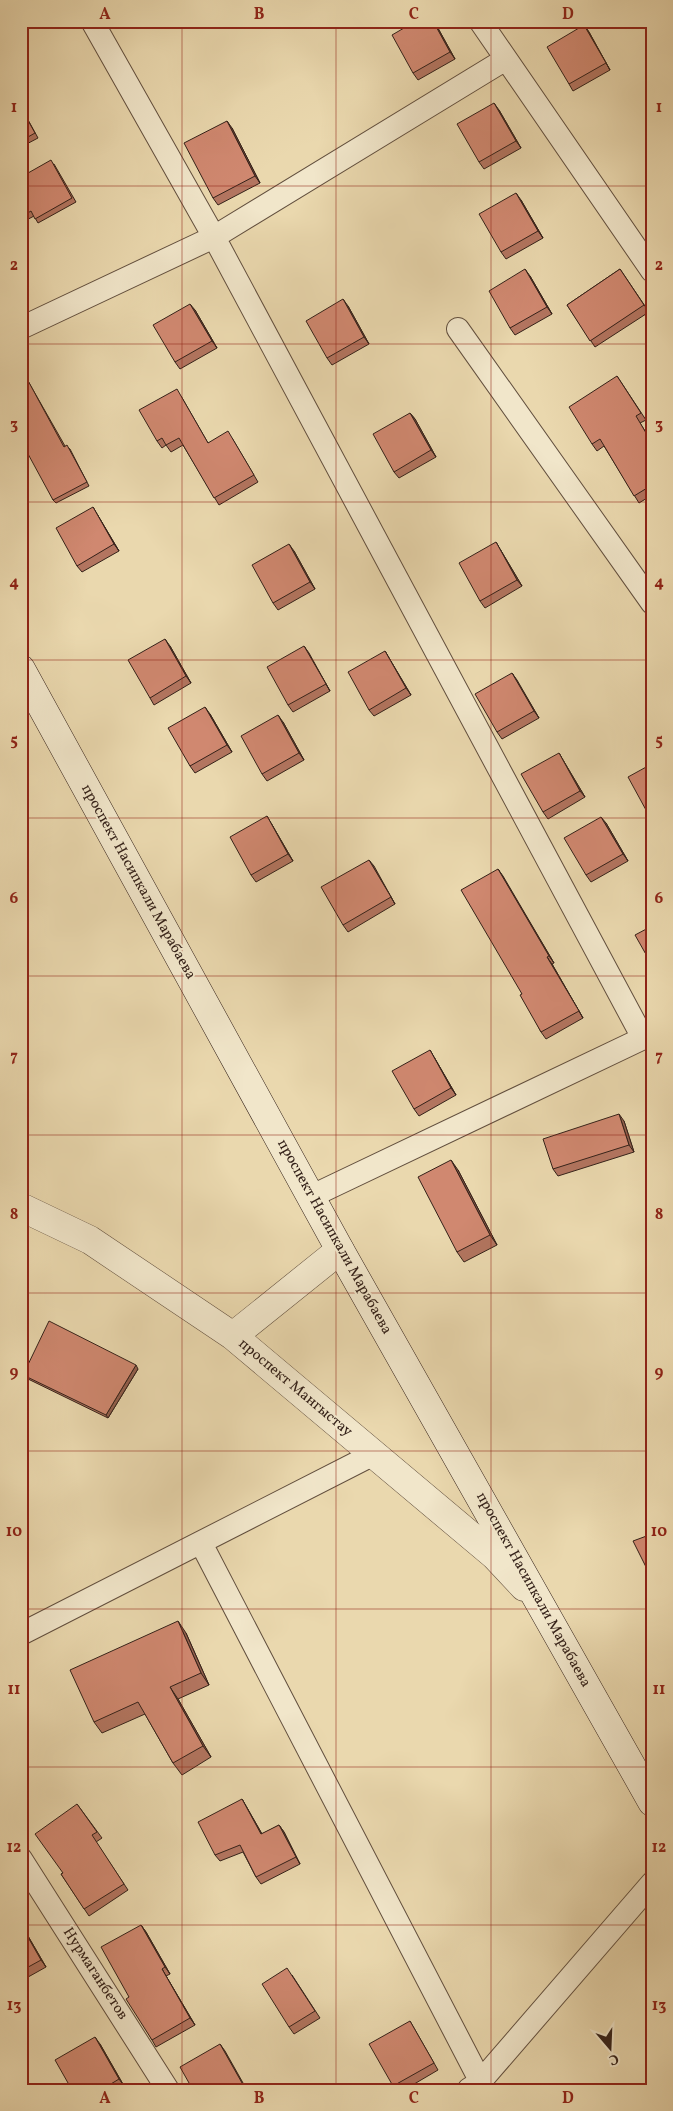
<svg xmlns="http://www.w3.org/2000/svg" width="673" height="2111" viewBox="0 0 673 2111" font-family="Vollkorn,serif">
  <rect width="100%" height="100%" fill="#ead8ae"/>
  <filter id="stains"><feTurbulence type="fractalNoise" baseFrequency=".004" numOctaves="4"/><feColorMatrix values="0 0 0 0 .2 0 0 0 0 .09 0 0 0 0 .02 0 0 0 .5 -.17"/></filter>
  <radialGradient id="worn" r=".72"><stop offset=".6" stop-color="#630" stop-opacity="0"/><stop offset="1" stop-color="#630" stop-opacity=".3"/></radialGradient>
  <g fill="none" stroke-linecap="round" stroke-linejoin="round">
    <defs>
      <path id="minor" d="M92 21 214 237 643 1038
        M480 21 652 271
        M21 328 214 237 506 59
        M458 329 652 603
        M312 1196 652 1034
        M201 1543 485 2090
        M21 1634 374 1454
        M21 1859 168 2090
        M469 2089 480 2082 652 1883"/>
      <path id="tertiary" d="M21 1207 90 1240 233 1336 495 1556 524 1587
        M233 1336 340 1250"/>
      <path id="secondary" d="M21 669 340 1250 652 1802"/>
    </defs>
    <use href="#minor" stroke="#624f3e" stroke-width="24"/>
    <use href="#tertiary" stroke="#624f3e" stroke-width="29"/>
    <use href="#secondary" stroke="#342119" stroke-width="29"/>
    <use href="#minor" stroke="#f1e6ca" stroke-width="22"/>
    <use href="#tertiary" stroke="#f1e6ca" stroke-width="28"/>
    <use href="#secondary" stroke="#f1e6ca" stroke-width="28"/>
  </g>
  <path fill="#b37560" stroke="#342119" d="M434 21 455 59 418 80 413 73Z
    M584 25 589 32 610 70 573 91 569 84Z
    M21 107 38 138 21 147Z
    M499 110 521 148 484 169 479 162Z
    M232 128 260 183 218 205 213 198Z
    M54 164 76 202 38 223 34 216 21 223V177Z
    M521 200 543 238 506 259 501 252Z
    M620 269 649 312 595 347 567 305Z
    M530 276 552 314 515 335 510 328Z
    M348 306 369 344 332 365 327 358Z
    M195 310 217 348 180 369 175 362Z
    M617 376 646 420 640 423 652 442V495L639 503 604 446 597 451 592 444Z
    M28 381 65 446 70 449 89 486 56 503 53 500Z
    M181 396 208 443 232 438 258 482 219 505 183 445 171 452 166 445 162 448 157 441Z
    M410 413 415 419 436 457 399 478 394 472Z
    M97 514 119 551 82 572 77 566Z
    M500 549 522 586 485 608 480 601Z
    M294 551 315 589 278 610 273 603Z
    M170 646 191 683 154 705 150 698Z
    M304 646 330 691 293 712 288 705Z
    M385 651 389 658 411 695 374 716 369 710Z
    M512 673 539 718 502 739 497 732Z
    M210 714 232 752 195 773 190 766Z
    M283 722 304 760 267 781 262 774Z
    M559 753 563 760 585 797 548 819 543 812Z
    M271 823 293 861 256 882 251 875Z
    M606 823 628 861 591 882 586 875Z
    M369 860 395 904 348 932 343 925Z
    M498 869 554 963 552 964 583 1018 546 1039 541 1032 522 994Z
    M434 1057 456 1095 419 1116 414 1109Z
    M624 1121 634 1152 558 1176 553 1169Z
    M458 1170 497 1245 464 1262 457 1252Z
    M138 1369 108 1418 26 1378 23 1375Z
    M186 1633 209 1685 178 1699 211 1757 182 1775 173 1763 145 1714 102 1733 94 1722Z
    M242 1799 262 1834 279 1825 284 1832 300 1864 261 1884 256 1877 243 1852 220 1861 215 1855Z
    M77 1804 102 1838 96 1842 128 1890 89 1916 61 1874 63 1873Z
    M21 1924 46 1967 21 1981Z
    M141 1925 146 1932 170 1974 166 1976 195 2025 156 2047 152 2040 129 1997Z
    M292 1975 320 2018 294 2034 289 2027Z
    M410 2021 438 2070 404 2090H396L393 2086Z
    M100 2044 124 2086 118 2090H72Z"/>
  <path fill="#925f4e" stroke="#342119" d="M433 21H434L455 59 450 52Z
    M584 25 589 32 610 70 606 63Z
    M494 103 499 110 521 148 516 141Z
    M227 121 232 128 260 183 255 176Z
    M516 193 521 200 543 238 538 231Z
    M525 269 530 276 552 314 547 307Z
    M343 299 348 306 369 344 364 337Z
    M190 304 195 310 217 348 212 341Z
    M410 413 415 419 436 457 431 450Z
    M93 507 97 514 119 551 114 544Z
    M496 542 500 549 522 586 517 580Z
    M289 544 294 551 315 589 310 582Z
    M165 639 170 646 191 683 186 676Z
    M304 646 309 653 330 691 326 684Z
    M385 651 389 658 411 695 406 688Z
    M512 673 517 680 539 718 534 711Z
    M205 707 210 714 232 752 227 745Z
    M278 715 283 722 304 760 299 753Z
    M559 753 563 760 585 797 580 791Z
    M267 816 271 823 293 861 288 854Z
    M601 817 606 823 628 861 623 854Z
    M369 860 374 866 395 904 391 897Z
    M498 869 503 876 554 963 549 956Z
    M547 957 552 964 583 1018 579 1011Z
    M430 1050 434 1057 456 1095 451 1088Z
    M619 1114 624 1121 634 1152 629 1145Z
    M451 1160 458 1170 497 1245 490 1235Z
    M136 1365 138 1369 108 1418 106 1415Z
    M178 1621 186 1633 209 1685 201 1673Z
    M170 1687 178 1699 211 1757 203 1746Z
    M242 1799 266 1841 261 1834Z
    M279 1825 284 1832 300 1864 296 1857Z
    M21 1924 46 1967 41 1960 21 1925Z
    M141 1925 146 1932 170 1974 165 1967Z
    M162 1969 166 1976 195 2025 190 2018Z
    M95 2037 100 2044 124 2086 119 2079Z
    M220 2044 225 2051 247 2090H246Z"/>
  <path fill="#d08870" stroke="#342119" d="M416 21H433L450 52 413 73 392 35Z
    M584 25 606 63 569 84 547 47Z
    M494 103 516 141 479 162 457 124Z
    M21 108 35 133 21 141Z
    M227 121 255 176 213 198 184 143Z
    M51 160 72 198 35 219 31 211 21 217V177Z
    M516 193 538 231 501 252 479 214Z
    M525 269 547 307 510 328 489 291Z
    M620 269 644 305 590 341 567 305Z
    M343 299 364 337 327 358 306 321Z
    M190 304 212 341 175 362 153 325Z
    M617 376 641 413 636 416 652 443V485L634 496 600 439 592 444 569 407Z
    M26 377 64 447 67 445 87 482 53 500 21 441V380Z
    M177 389 208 443 228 431 254 475 214 498 179 438 166 445 162 438 157 441 139 410Z
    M410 413 431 450 394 472 373 434Z
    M93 507 114 544 77 566 56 528Z
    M496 542 517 580 480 601 459 563Z
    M289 544 310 582 273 603 252 565Z
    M165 639 186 676 150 698 128 660Z
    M304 646 326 684 288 705 267 667Z
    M385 651 406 688 369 710 348 672Z
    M512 673 534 711 497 732 475 694Z
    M205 707 227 745 190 766 168 728Z
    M278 715 299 753 262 774 241 736Z
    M559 753 580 791 543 812 521 774Z
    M648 766 652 774V821L628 777Z
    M267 816 288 854 251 875 230 837Z
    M601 817 623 854 586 875 564 838Z
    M369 860 391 897 343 925 321 887Z
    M498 869 549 956 547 957 579 1011 541 1032 520 995 522 994 461 890Z
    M652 926V965L635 935Z
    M430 1050 451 1088 414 1109 392 1071Z
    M619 1114 629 1145 553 1169 543 1139Z
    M451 1160 490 1235 457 1252 418 1177Z
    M49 1321 136 1365 106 1415 23 1375Z
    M652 1534V1579L633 1541Z
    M178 1621 201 1673 170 1687 203 1746 173 1763 138 1702 94 1722 70 1670Z
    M242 1799 261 1834 279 1825 296 1857 256 1877 240 1845 215 1855 198 1822Z
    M77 1804 97 1832 92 1835 124 1884 84 1909 61 1874 63 1873 35 1834Z
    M21 1925 41 1960 21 1971Z
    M141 1925 165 1967 162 1969 190 2018 152 2040 126 1999 129 1997 101 1947Z
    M287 1968 315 2011 289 2027 262 1984Z
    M410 2021 434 2063 393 2086 369 2044Z
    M95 2037 119 2079 101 2090H72L55 2060Z
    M220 2044 246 2090H193L180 2067Z"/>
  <path fill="none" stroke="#8f2418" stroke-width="1" stroke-opacity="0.55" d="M182 21V2090M336 21V2090M491 21V2090M21 186H652M21 344H652M21 502H652M21 660H652M21 818H652M21 976H652M21 1135H652M21 1293H652M21 1451H652M21 1609H652M21 1767H652M21 1925H652"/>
  <g text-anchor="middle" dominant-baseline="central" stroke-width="4" stroke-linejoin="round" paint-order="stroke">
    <g font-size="15" fill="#342119" stroke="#f1e6ca">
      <text transform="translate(138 882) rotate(61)">проспект Насипкали Марабаева</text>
      <text transform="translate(334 1237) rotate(61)">проспект Насипкали Марабаева</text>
      <text transform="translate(295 1388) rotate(40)">проспект Мангыстау</text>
      <text transform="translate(533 1590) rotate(61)">проспект Насипкали Марабаева</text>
      <text transform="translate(95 1974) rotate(57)">Нурмаганбетов</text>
    </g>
  </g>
  <rect width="673" height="2111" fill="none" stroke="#ead8ae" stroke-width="55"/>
  <g transform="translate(610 2048) rotate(161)" stroke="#f1e6ca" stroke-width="4" paint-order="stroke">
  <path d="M0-4L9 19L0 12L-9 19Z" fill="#342119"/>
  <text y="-8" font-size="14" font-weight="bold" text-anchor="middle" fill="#342119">С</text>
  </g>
  <rect x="28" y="28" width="618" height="2056" fill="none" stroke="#8f2418" stroke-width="2"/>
  <g font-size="16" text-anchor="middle" font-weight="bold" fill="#8f2418">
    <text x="105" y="19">A</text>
    <text x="259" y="19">B</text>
    <text x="414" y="19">C</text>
    <text x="568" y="19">D</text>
    <text x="14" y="112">1</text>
    <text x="659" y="112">1</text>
    <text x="14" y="270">2</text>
    <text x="659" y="270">2</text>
    <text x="14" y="429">3</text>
    <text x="659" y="429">3</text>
    <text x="14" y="587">4</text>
    <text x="659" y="587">4</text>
    <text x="14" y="745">5</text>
    <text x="659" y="745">5</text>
    <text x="14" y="903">6</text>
    <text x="659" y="903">6</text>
    <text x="14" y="1061">7</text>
    <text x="659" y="1061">7</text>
    <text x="14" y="1219">8</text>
    <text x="659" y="1219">8</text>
    <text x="14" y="1377">9</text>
    <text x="659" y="1377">9</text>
    <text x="14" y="1536">10</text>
    <text x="659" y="1536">10</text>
    <text x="14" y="1694">11</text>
    <text x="659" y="1694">11</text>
    <text x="14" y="1852">12</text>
    <text x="659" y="1852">12</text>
    <text x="14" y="2010">13</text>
    <text x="659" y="2010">13</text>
    <text x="105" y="2103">A</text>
    <text x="259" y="2103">B</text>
    <text x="414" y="2103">C</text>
    <text x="568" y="2103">D</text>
  </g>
  <rect width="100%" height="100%" filter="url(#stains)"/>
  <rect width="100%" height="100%" fill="url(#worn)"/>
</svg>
